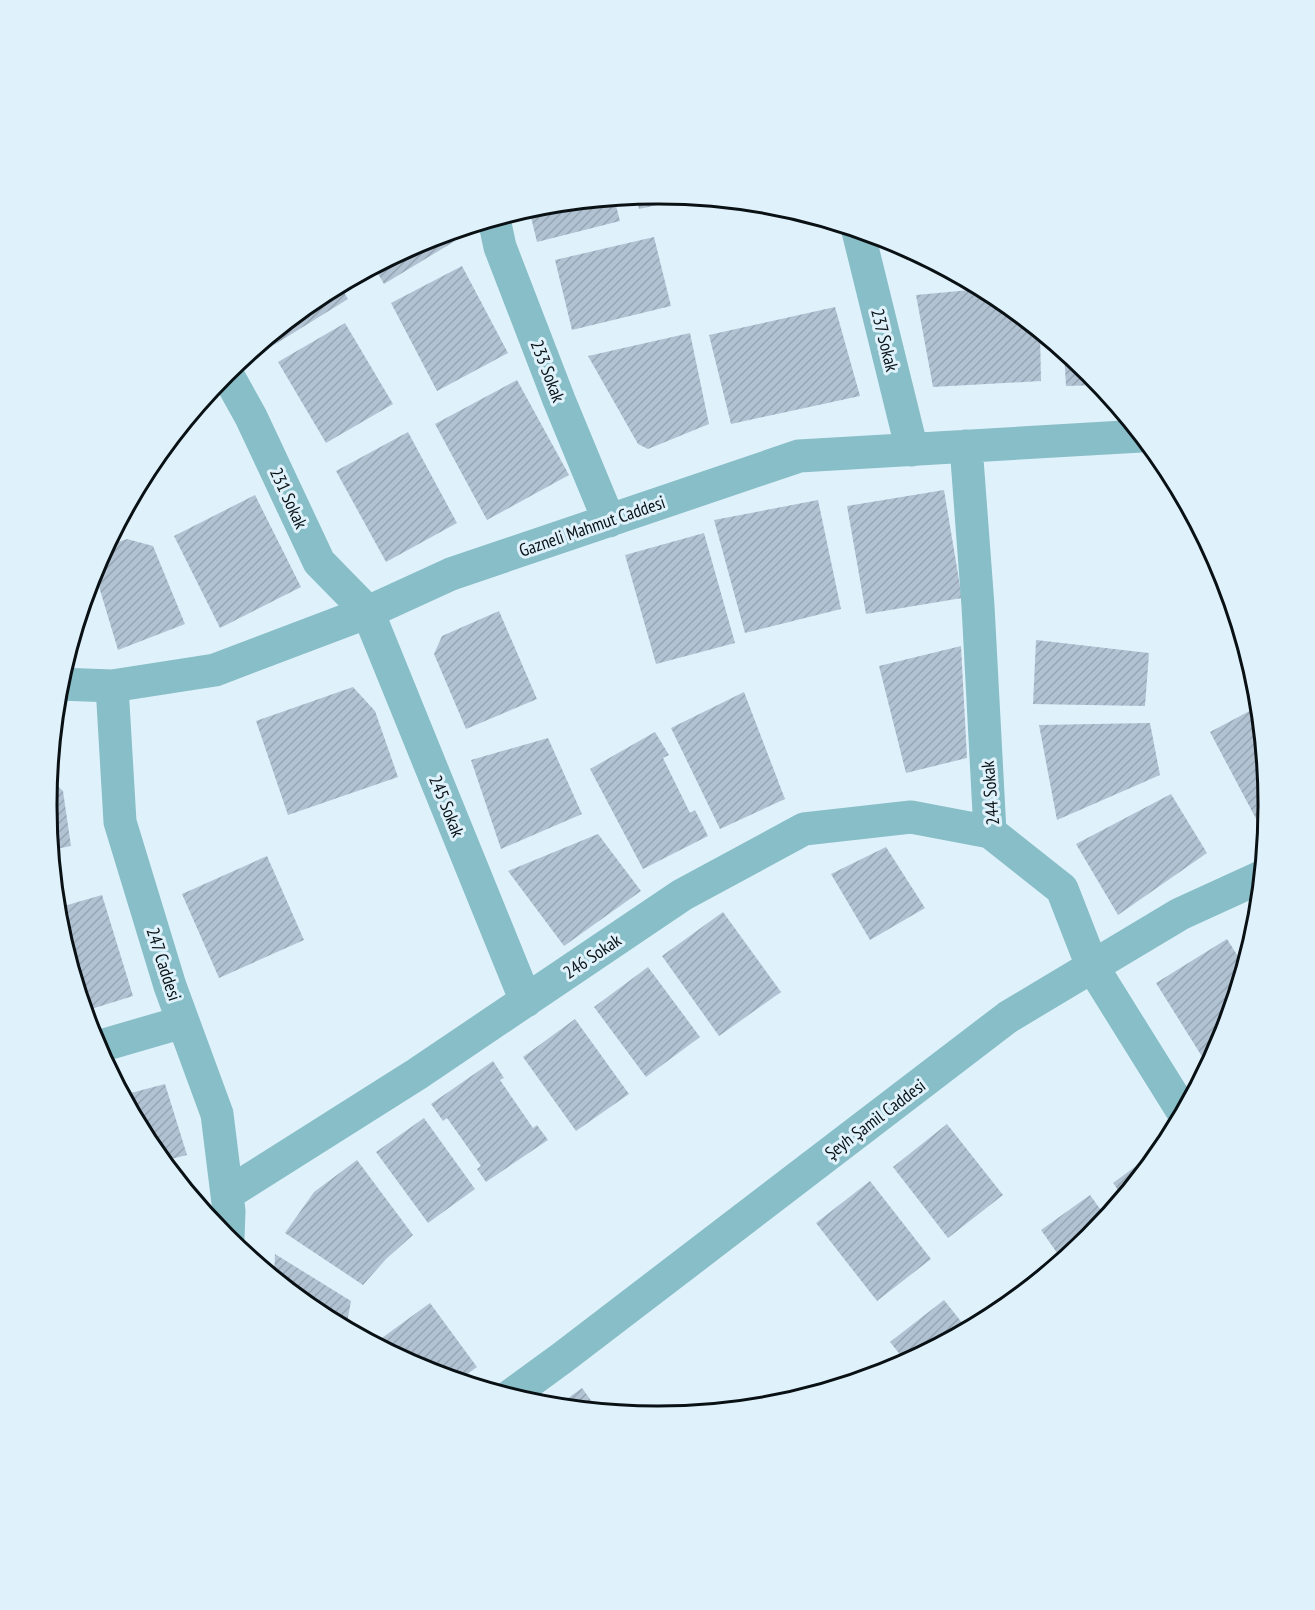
<svg xmlns="http://www.w3.org/2000/svg" width="1315" height="1610" viewBox="0 0 1315 1610" font-family="'PT Sans Narrow',sans-serif">
  <defs>
    <pattern id="building-hatch" width="6" height="6" patternUnits="userSpaceOnUse" patternTransform="scale(1.5)"><rect width="6" height="6" fill="#b1c2d3"/><path d="M-1 1l2-2M0 6l6-6M5 7l2-2" fill="none" stroke="#97a6b4"/></pattern>
  </defs>
  <rect width="100%" height="100%" fill="#dff2fc"/>
  <path fill="url(#building-hatch)" d="M658 194 690 197V198L639 209 636 196Z
    M614 198 620 221 537 242 529 209 539 206Z
    M450 233 455 241 384 284 374 267 424 240Z
    M654 237 671 306 572 330 555 260Z
    M905 248 925 258 906 260Z
    M462 266 508 353 437 391 391 303Z
    M340 285 348 299 269 348 264 341 318 297Z
    M981 289 997 297 1040 332 1041 381 933 387 916 295Z
    M835 307 860 396 731 424 709 335Z
    M345 323 393 404 326 443 278 362Z
    M690 333 709 424 648 449 638 444 588 356Z
    M1064 352 1090 373 1099 385 1066 386Z
    M517 380 569 475 487 520 435 424Z
    M408 432 457 523 386 562 336 471Z
    M944 490 962 598 866 614 847 506Z
    M255 495 301 587 220 628 174 536Z
    M818 500 841 609 745 633 714 520Z
    M704 533 735 643 656 664 625 555Z
    M127 539 153 546 185 624 118 650 94 570 107 546Z
    M81 611 85 624 79 647H70Z
    M499 611 537 699 466 729 434 654 442 636Z
    M1036 640 1149 653 1145 706 1033 704Z
    M961 646 967 758 906 773 879 666Z
    M353 687 375 711 398 777 288 815 256 721Z
    M744 692 785 799 720 829 671 728Z
    M1259 706 1268 805 1266 828 1262 830 1210 732Z
    M1150 723 1160 775 1057 820 1039 725Z
    M655 732 669 755 663 758 690 813 695 810 708 836 643 869 590 769Z
    M548 738 582 814 501 849 471 760Z
    M49 778 63 791 71 846 51 850 47 805Z
    M1171 794 1207 853 1118 915 1076 844Z
    M598 834 641 891 564 946 508 871Z
    M886 847 925 908 870 940 831 874Z
    M267 856 304 940 219 978 182 894Z
    M102 895 133 996 85 1011 58 924 57 908Z
    M723 912 781 992 719 1036 662 956Z
    M1227 939 1244 966 1222 1039 1211 1060 1206 1063 1156 983Z
    M648 967 700 1037 646 1077 594 1007Z
    M575 1019 629 1094 576 1131 523 1057Z
    M493 1061 504 1078 500 1080 533 1128 537 1125 548 1140 486 1182 477 1169 481 1166 447 1118 443 1121 431 1104Z
    M165 1084 187 1155 163 1161 149 1144 123 1095Z
    M424 1118 475 1189 428 1223 376 1152Z
    M947 1124 1003 1195 948 1238 893 1167Z
    M1163 1146 1164 1147 1123 1197 1113 1183Z
    M357 1160 413 1235 386 1259 363 1285 285 1233 314 1192Z
    M870 1181 931 1259 877 1301 816 1223Z
    M1090 1195 1106 1217 1089 1237 1062 1260 1041 1230Z
    M275 1254 351 1301 346 1328 318 1313 274 1277Z
    M944 1300 967 1329 906 1362 890 1342Z
    M430 1303 477 1367 459 1380 423 1369 375 1343Z
    M582 1388 598 1410 557 1406Z"/>
  <g fill="none" stroke-linecap="round" stroke-linejoin="round">
    <path stroke="#88bec7" stroke-width="33" d="M494 219 500 247 559 400 609 521
      M858 231 912 450
      M226 372 251 417 319 562 368 612 526 1001
      M966 446 978 606 990 832
      M59 684 112 686 215 670 368 612 451 574 799 456 1141 436
      M112 686 120 822 170 986 217 1114 229 1211 228 1239
      M97 1047 183 1022
      M227 1194 417 1074 682 895 804 829 911 817 990 832 1062 889 1092 966 1183 1112
      M510 1396 562 1358 1008 1017 1180 914 1261 877"/>
  </g>
  <g text-anchor="middle" dominant-baseline="central" stroke-width="6" stroke-linejoin="round" paint-order="stroke">
    <g font-size="18" fill="#091115" stroke="#dff2fc">
      <text transform="translate(885 340) rotate(76)">237 Sokak</text>
      <text transform="translate(548 371) rotate(69)">233 Sokak</text>
      <text transform="translate(289 498) rotate(65)">231 Sokak</text>
      <text transform="translate(592 526) rotate(-19)">Gazneli Mahmut Caddesi</text>
      <text transform="translate(990 793) rotate(-95)">244 Sokak</text>
      <text transform="translate(447 806) rotate(68)">245 Sokak</text>
      <text transform="translate(592 956) rotate(-34)">246 Sokak</text>
      <text transform="translate(164 964) rotate(72)">247 Caddesi</text>
      <text transform="translate(875 1119) rotate(-37)">Şeyh Şamil Caddesi</text>
    </g>
  </g>
  <path d="M0 0H1315V1610H0ZM657 204H658A600 600 0 0 1 1258 804V806A600 600 0 0 1 658 1406H657A600 600 0 0 1 57 806V804A600 600 0 0 1 657 204Z" fill="#dff2fc" fill-rule="evenodd"/>
  <path fill="none" stroke="#091115" stroke-width="3" d="M657 204H658A600 600 0 0 1 1258 804V806A600 600 0 0 1 658 1406H657A600 600 0 0 1 57 806V804A600 600 0 0 1 657 204Z"/>
</svg>
